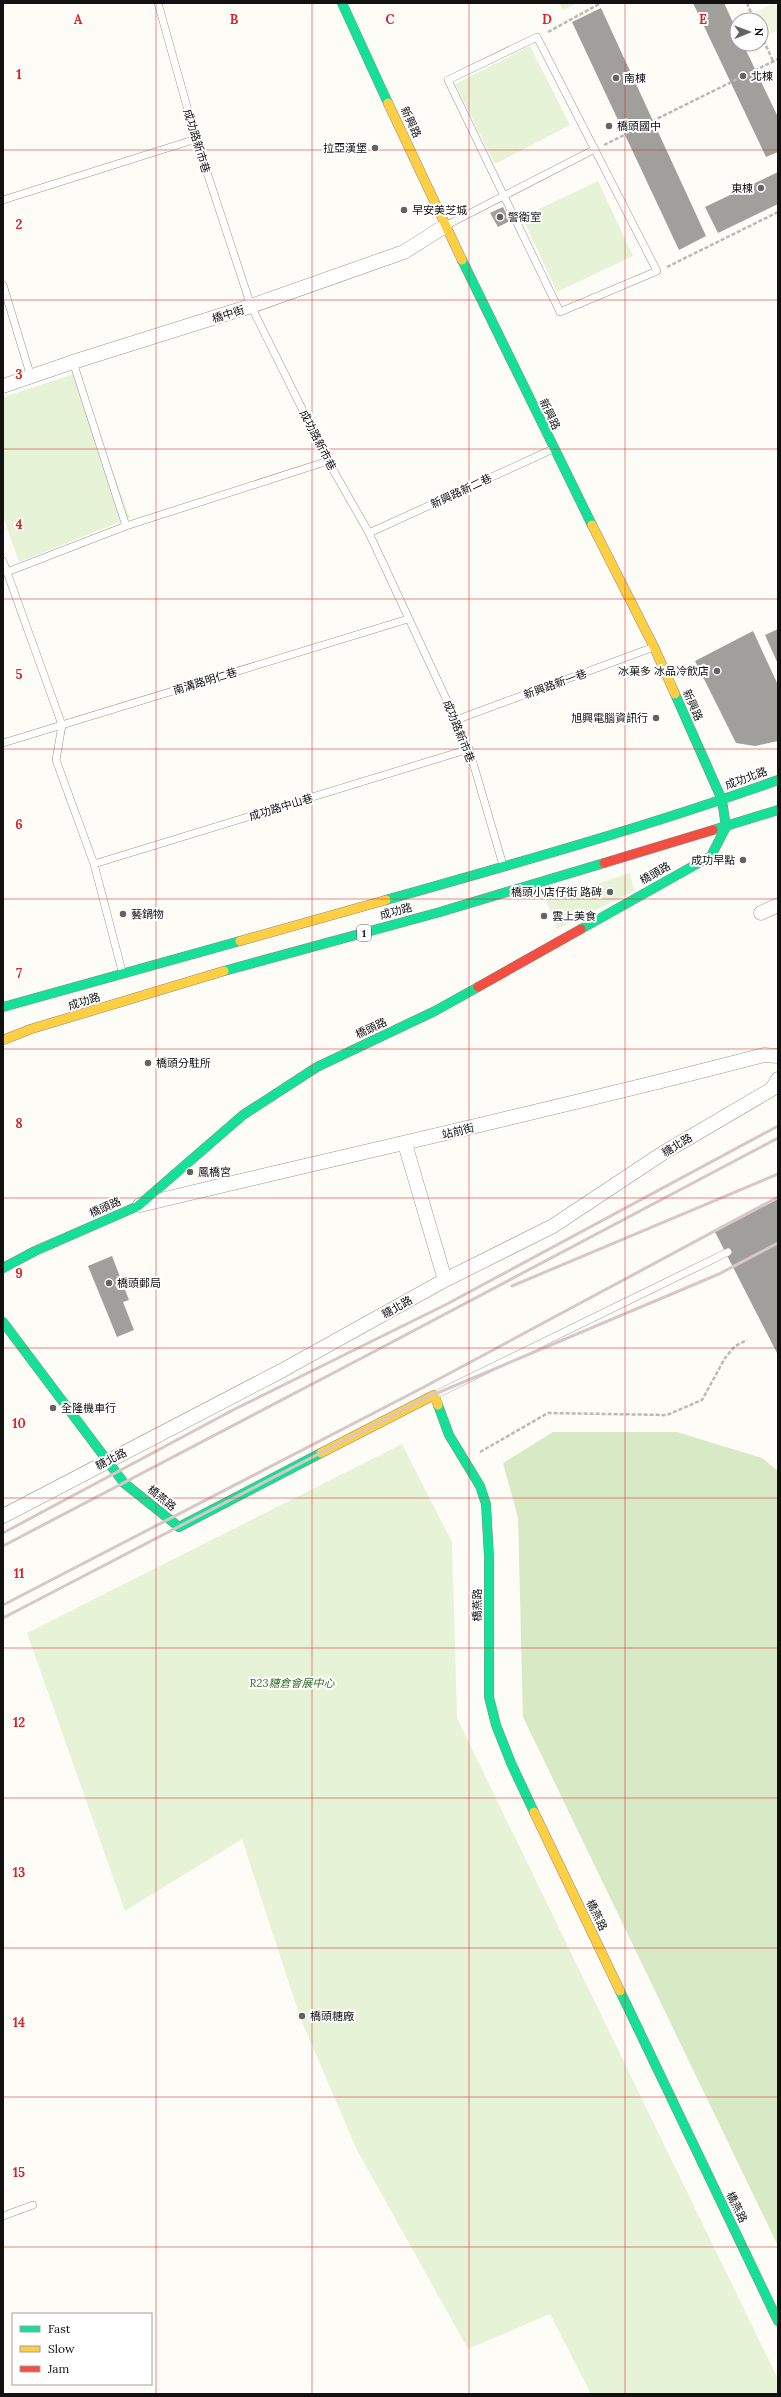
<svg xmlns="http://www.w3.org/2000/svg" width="781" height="2397" viewBox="0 0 781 2397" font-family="Lora,'Noto Sans TC',serif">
  <rect width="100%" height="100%" fill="#fdfcf7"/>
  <path fill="#e7f3d7" d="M559 3H577L563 10Z
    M530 46 570 125 495 164 455 84Z
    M598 181 633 256 557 292 522 217Z
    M77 373 130 518 19 562 3 516V397Z
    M630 873 634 891 557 929 546 900Z
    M402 1444 452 1542 457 1718 778 2379V2394H591L550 2314 468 2349 357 2150 300 2017 242 1839 125 1911 27 1633Z"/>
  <path fill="#d8eac5" d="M553 1432H677L762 1458 778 1471V2246L523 1717 518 1518 503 1463Z"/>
  <path fill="#f0f6e1" d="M774 3H778V30L767 36 756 12Z"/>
  <path fill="#a19f9c" d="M693 3H724L737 31V44H743L778 117V152L766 157Z
    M601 8 706 236 679 250 572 22Z
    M778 172V204L718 233 705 207Z
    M503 207 510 221 498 227 490 213Z
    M778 629V664L765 635Z
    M753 631 778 685V741L755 746 736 743 695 661Z
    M778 1199V1355L715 1232Z
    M112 1256 129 1300 123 1302 134 1330 117 1337 88 1266Z"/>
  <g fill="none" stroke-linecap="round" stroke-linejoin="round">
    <defs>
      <path id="lane" d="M158 3 196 139 251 306 328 461 369 533 456 720 469 749 503 865
        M537 37 657 271 560 312 448 80Z
        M3 200 196 139
        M445 226 595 149
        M3 285 31 377
        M73 362 126 526
        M369 533 553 449
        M3 561 62 725 56 760 94 864 122 971
        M7 572 126 526 328 461
        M456 720 654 647
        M3 743 408 619
        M94 864 469 749
        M435 1395 728 1252
        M3 2216 33 2205"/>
      <path id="street" d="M3 386 73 362 251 306 404 252 445 226
        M761 913 778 905
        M405 1144 445 1280
        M140 1205C348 1155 557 1109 764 1055L778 1056
        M3 1516 283 1370 445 1280 553 1226 663 1153 772 1089 778 1079"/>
      <path id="fast" d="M342 3 388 103
        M462 260 592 525
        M713 830 778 810
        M386 900C517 863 649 826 778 780
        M581 929 711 856 726 827 722 800 675 694
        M224 971 440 912 604 863
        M3 1007 240 941
        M3 1268 35 1251 138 1206 243 1115 317 1067 435 1011 478 987
        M3 1322 124 1483 179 1527 321 1453
        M438 1405 449 1435 480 1486 486 1504 489 1557V1697L496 1725 511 1763 534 1812
        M620 1991 778 2321"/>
      <path id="slow" d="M388 103 462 260
        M592 525 654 647 675 694
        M240 941 386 900
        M3 1040 31 1029 224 971
        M321 1453 434 1395 438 1405
        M534 1812 620 1991"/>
      <path id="jam" d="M604 863 713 830
        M478 987 581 929"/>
    </defs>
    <use href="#lane" stroke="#979795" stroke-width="8"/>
    <use href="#street" stroke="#979795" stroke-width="15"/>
    <use href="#fast" stroke="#8e8d8b" stroke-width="10"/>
    <use href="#slow" stroke="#8e8d8b" stroke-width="10"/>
    <use href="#jam" stroke="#8e8d8b" stroke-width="10"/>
    <path stroke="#b9b9b8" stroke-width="2.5" stroke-dasharray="4 2" stroke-linecap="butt" d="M747 3 754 20
      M548 32 601 3
      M761 35 773 61
      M604 145 778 59
      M667 267 778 212
      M480 1452 548 1413 667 1415 702 1400 725 1358 735 1346 747 1340"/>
    <use href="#lane" stroke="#fffffe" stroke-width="7"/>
    <use href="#street" stroke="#fffffe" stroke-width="14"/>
    <use href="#fast" stroke="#16e098" stroke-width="9"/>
    <use href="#slow" stroke="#ffcf43" stroke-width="9"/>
    <use href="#jam" stroke="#f24e42" stroke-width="9"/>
    <path stroke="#d9c6c7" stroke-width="3" d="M512 1286 778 1174
      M3 1533 233 1410 447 1304 778 1126
      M3 1546C262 1411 520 1275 778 1138
      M3 1605 424 1387 778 1197
      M3 1618 428 1397 719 1274 778 1243"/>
  </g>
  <path fill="none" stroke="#d62828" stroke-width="1" stroke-opacity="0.55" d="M156 3V2394M312 3V2394M469 3V2394M625 3V2394M3 150H778M3 300H778M3 449H778M3 599H778M3 749H778M3 899H778M3 1049H778M3 1198H778M3 1348H778M3 1498H778M3 1648H778M3 1798H778M3 1948H778M3 2097H778M3 2247H778"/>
  <g fill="#646362" stroke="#fff" stroke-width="1.5">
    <circle cx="743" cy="76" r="4"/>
    <circle cx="616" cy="78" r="4"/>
    <circle cx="609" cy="126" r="4"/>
    <circle cx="375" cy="148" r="4"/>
    <circle cx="761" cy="188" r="4"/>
    <circle cx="404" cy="210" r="4"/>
    <circle cx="500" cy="217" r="4"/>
    <circle cx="717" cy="671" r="4"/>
    <circle cx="656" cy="718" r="4"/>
    <circle cx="743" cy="860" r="4"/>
    <circle cx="610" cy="892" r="4"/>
    <circle cx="123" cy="914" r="4"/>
    <circle cx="544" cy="916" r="4"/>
    <circle cx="148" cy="1063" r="4"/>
    <circle cx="190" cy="1172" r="4"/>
    <circle cx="109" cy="1283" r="4"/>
    <circle cx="53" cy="1408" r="4"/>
    <circle cx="302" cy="2016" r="4"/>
  </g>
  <g text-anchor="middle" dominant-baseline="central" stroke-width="4" stroke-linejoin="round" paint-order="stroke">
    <rect fill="#fff" stroke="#585858" stroke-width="1" x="357" y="925" width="14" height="16" rx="3"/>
    <g font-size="10" font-weight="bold" fill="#111">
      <text x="364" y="933">1</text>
    </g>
    <g font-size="11" fill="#111" stroke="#fff" text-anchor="start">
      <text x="751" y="76">北棟</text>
      <text x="624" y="78">南棟</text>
      <text x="617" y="126">橋頭國中</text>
      <text x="367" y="148" text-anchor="end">拉亞漢堡</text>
      <text x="753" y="188" text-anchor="end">東棟</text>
      <text x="412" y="210">早安美芝城</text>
      <text x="508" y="217">警衛室</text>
      <text x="709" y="671" text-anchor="end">冰菓多 冰品冷飲店</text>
      <text x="648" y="718" text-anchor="end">旭興電腦資訊行</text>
      <text x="735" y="860" text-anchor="end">成功早點</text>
      <text x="602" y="892" text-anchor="end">橋頭小店仔街 路碑</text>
      <text x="131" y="914">藝鍋物</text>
      <text x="552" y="916">雲上美食</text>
      <text x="156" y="1063">橋頭分駐所</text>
      <text x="198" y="1172">鳳橋宮</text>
      <text x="117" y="1283">橋頭郵局</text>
      <text x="61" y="1408">全隆機車行</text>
      <text x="310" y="2016">橋頭糖廠</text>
    </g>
    <g font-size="11" fill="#111" stroke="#fff">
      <text transform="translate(411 122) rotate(65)">新興路</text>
      <text transform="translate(197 141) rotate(73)">成功路新市巷</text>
      <text transform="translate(228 314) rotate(-17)">橋中街</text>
      <text transform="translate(550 414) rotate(64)">新興路</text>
      <text transform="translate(318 440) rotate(63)">成功路新市巷</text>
      <text transform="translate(461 491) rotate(-25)">新興路新二巷</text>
      <text transform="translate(205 681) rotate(-17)">南溝路明仁巷</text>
      <text transform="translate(555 684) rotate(-20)">新興路新一巷</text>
      <text transform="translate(693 705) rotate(66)">新興路</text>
      <text transform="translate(459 731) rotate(68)">成功路新市巷</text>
      <text transform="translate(746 778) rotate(-20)">成功北路</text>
      <text transform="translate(281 807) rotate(-17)">成功路中山巷</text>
      <text transform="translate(655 873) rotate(-29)">橋頭路</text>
      <text transform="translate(396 911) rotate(-15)">成功路</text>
      <text transform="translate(84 1001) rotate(-17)">成功路</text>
      <text transform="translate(371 1028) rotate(-25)">橋頭路</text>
      <text transform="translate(458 1131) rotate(-14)">站前街</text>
      <text transform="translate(677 1145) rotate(-31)">糖北路</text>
      <text transform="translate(105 1207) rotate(-24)">橋頭路</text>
      <text transform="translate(397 1307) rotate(-29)">糖北路</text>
      <text transform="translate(111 1459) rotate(-27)">糖北路</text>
      <text transform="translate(162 1498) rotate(39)">橋燕路</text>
      <text transform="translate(477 1605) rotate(-90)">橋燕路</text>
      <text transform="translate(597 1915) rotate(64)">橋燕路</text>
      <text transform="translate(737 2207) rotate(64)">橋燕路</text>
    </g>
    <g font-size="11" font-style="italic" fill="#2f6b1f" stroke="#fff">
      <text x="292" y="1683">R23糖倉會展中心</text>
    </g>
  </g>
  <g font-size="13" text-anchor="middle" font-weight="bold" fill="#d62828" stroke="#fff" stroke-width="4" stroke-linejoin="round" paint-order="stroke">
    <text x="78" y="24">A</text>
    <text x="234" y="24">B</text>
    <text x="390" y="24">C</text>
    <text x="547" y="24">D</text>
    <text x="703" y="24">E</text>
    <text x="19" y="79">1</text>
    <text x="19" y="229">2</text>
    <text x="19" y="379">3</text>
    <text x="19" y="529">4</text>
    <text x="19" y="679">5</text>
    <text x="19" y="829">6</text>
    <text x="19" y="978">7</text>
    <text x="19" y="1128">8</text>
    <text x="19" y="1278">9</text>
    <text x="19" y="1428">10</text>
    <text x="19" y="1578">11</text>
    <text x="19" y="1727">12</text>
    <text x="19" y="1877">13</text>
    <text x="19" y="2027">14</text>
    <text x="19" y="2177">15</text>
  </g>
  <rect width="781" height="2397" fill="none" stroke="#111111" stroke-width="8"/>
  <rect x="12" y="2313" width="140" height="72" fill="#ffffff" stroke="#a0a0a0"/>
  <rect x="20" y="2326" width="20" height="6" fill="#16e098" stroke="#a0a0a0"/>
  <text x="48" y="2333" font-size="12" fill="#111111">Fast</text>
  <rect x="20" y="2346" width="20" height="6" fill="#ffcf43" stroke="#a0a0a0"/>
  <text x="48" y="2353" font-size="12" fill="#111111">Slow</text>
  <rect x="20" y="2366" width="20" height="6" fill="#f24e42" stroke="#a0a0a0"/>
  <text x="48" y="2373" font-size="12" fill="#111111">Jam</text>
  <g transform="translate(749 32) rotate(89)"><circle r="19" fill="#ffffff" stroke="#a0a0a0"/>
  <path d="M0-3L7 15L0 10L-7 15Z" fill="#646362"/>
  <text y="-6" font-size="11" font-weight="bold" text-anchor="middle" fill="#111111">N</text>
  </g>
</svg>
